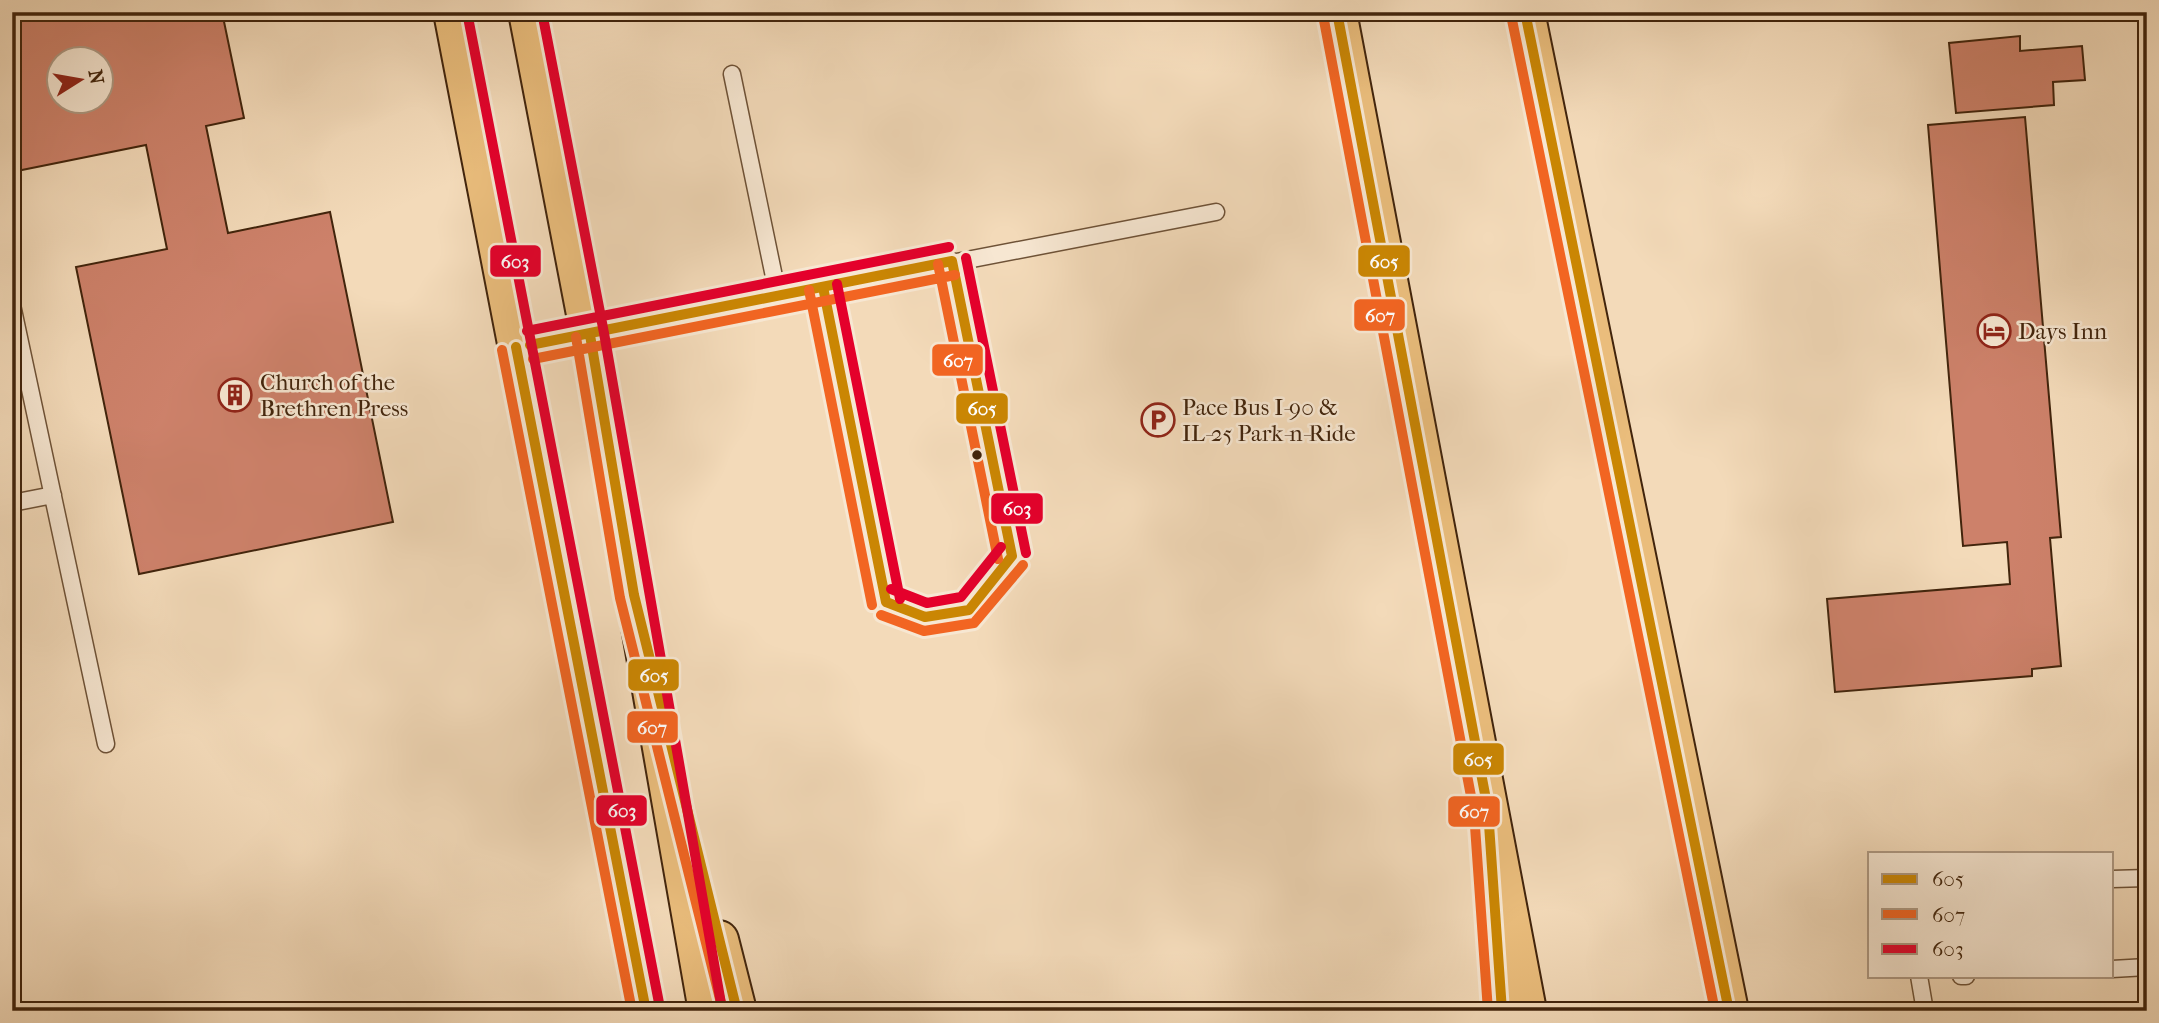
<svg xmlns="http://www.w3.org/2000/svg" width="2159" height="1023" viewBox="0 0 2159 1023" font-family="'IM FELL French Canon',serif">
  <rect width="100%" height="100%" fill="#f3dab9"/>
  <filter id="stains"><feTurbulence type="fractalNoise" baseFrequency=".00286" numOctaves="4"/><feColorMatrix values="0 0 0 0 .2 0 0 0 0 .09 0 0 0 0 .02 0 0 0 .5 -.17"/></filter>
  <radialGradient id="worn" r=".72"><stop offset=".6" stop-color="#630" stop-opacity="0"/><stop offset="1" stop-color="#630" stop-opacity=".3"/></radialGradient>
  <path fill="#cd816a" stroke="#41240c" stroke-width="2" fill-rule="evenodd" d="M12 12H222L244 118 206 126 228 233 330 212 393 522 139 574 76 267 167 249 146 145 12 172ZM60 60H102V102H60Z
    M2020 36V51L2082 46 2085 80 2053 82 2054 105 1956 113 1949 43Z
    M2025 117 2061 537 2050 538 2061 666 2032 669V676L1835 692 1827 599 2010 584 2007 542 1963 546 1928 125Z"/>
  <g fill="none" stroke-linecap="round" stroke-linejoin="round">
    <defs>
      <path id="service" d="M732 74 778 296
        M823 287 886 602 925 617 969 610 1012 556 952 261
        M12 305 106 744
        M516 347 1216 212
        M12 503 53 495
        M2112 879 2147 878
        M2112 969 2147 967
        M1919 976 1925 1011
        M1961 976H1966"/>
      <path id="motorway" d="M453 12 646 1011
        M528 12 590 335 708 1011
        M1337 12 1527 1011
        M1525 12 1729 1011
        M719 940 737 1011"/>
    </defs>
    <use href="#service" stroke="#6e5237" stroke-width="19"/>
    <use href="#motorway" stroke="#41240c" stroke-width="42"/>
    <use href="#service" stroke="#f7e7d2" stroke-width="16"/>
    <use href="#motorway" stroke="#eabd7c" stroke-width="38"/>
    <defs>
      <path id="bus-1" d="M1337 12 1488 810 1502 1011
        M1525 12 1729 1011
        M952 261 1012 556
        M823 287 886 602
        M590 335 634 595 737 1011
        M530 345 952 261
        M516 347 646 1011
        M886 602 925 617 969 610 1012 556"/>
      <path id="bus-2" d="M1323 15 1474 812 1488 1011
        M1511 15 1715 1011
        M938 264 998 559
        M809 290 872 605
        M576 337 620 598 723 1011
        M502 350 632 1011
        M533 359 955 275
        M881 615 924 631 974 623 1023 565"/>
      <path id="bus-3" d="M467 12 660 1008
        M542 12 604 333 722 1009
        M966 258 1026 553
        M837 284 900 599
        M527 331 949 247
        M891 589 927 603 961 597 1001 547"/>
    </defs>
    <use href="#bus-1" stroke="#f7e7d2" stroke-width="16"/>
    <use href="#bus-2" stroke="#f7e7d2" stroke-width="16"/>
    <use href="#bus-3" stroke="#f7e7d2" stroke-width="16"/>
    <use href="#bus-1" stroke="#ca8603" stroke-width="10"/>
    <use href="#bus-2" stroke="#f26522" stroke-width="10"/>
    <use href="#bus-3" stroke="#e4002b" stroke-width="10"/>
  </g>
  <defs>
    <symbol id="hotel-ring" viewBox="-11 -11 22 22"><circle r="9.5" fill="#f7e7d2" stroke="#8f2418" stroke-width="1.5"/><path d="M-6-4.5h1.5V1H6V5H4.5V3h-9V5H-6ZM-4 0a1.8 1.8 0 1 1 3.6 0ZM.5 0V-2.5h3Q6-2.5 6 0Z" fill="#8f2418"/></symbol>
    <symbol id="building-ring" viewBox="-11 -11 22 22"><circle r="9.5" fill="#f7e7d2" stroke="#8f2418" stroke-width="1.5"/><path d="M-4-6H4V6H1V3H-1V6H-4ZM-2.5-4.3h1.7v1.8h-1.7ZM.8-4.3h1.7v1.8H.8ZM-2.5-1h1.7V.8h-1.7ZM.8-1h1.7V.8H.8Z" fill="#8f2418"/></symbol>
    <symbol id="parking-ring" viewBox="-11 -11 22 22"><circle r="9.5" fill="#f7e7d2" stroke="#8f2418" stroke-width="1.5"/><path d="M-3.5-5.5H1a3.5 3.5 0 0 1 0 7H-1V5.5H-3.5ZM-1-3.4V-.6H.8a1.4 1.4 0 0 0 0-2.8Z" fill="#8f2418"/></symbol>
  </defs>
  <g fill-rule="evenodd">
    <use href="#hotel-ring" x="1975" y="312" width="38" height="38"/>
    <use href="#building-ring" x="216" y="376" width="38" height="38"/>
    <use href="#parking-ring" x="1139" y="401" width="38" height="38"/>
  </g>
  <circle fill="#41240c" stroke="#f7e7d2" stroke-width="2.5" cx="977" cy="455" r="6"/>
  <g text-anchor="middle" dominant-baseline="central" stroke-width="5" stroke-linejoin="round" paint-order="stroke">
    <g font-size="23" fill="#41240c" stroke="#f7e7d2" text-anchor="start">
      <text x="2018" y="331">Days Inn</text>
      <text x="260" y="382">Church of the<tspan x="260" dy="26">Brethren Press</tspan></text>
      <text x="1182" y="407">Pace Bus I-90 &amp;<tspan x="1182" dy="26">IL-25 Park-n-Ride</tspan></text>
    </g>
  </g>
  <g stroke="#f7e7d2" stroke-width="2.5">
    <rect x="1357" y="244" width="54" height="34" rx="7" fill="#ca8603"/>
    <rect x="489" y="244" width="53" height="34" rx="7" fill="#e4002b"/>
    <rect x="1353" y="298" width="53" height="34" rx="7" fill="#f26522"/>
    <rect x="931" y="343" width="53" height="34" rx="7" fill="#f26522"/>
    <rect x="955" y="392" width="54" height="33" rx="7" fill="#ca8603"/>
    <rect x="990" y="492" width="54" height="33" rx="7" fill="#e4002b"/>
    <rect x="627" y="658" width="53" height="34" rx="7" fill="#ca8603"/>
    <rect x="626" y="710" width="53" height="34" rx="7" fill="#f26522"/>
    <rect x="1452" y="742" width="53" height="34" rx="7" fill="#ca8603"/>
    <rect x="595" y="794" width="53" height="33" rx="7" fill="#e4002b"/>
    <rect x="1447" y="795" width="54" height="33" rx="7" fill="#f26522"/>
  </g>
  <g font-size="19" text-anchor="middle" font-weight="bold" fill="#fff">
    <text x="1384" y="268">605</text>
    <text x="515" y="268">603</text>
    <text x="1380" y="322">607</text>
    <text x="958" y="367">607</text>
    <text x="982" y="415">605</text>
    <text x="1017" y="515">603</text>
    <text x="654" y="682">605</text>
    <text x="652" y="734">607</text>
    <text x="1478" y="766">605</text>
    <text x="622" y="817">603</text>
    <text x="1474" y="818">607</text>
  </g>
  <rect width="2159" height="1023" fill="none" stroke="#f3dab9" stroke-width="42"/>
  <rect x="14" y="14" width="2131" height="995" fill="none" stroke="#41240c" stroke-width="3.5"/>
  <rect x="21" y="21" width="2117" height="981" fill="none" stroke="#41240c" stroke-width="2"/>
  <rect x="1868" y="852" width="245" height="126" fill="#f7e7d2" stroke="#ae9983" stroke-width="2"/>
  <rect x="1882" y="874" width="35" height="10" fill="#ca8603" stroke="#ae9983" stroke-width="2"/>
  <text x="1932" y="886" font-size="21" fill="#41240c">605</text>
  <rect x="1882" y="909" width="35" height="10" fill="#f26522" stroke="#ae9983" stroke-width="2"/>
  <text x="1932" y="922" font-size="21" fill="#41240c">607</text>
  <rect x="1882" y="944" width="35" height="10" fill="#e4002b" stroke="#ae9983" stroke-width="2"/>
  <text x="1932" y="956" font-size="21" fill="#41240c">603</text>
  <g transform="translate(80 80) rotate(79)"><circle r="33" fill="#f7e7d2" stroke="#ae9983" stroke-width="2"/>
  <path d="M0-5L12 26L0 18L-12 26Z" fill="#8f2418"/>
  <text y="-10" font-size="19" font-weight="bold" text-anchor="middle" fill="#41240c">N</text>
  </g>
  <rect width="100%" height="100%" filter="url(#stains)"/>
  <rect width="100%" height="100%" fill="url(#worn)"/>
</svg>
